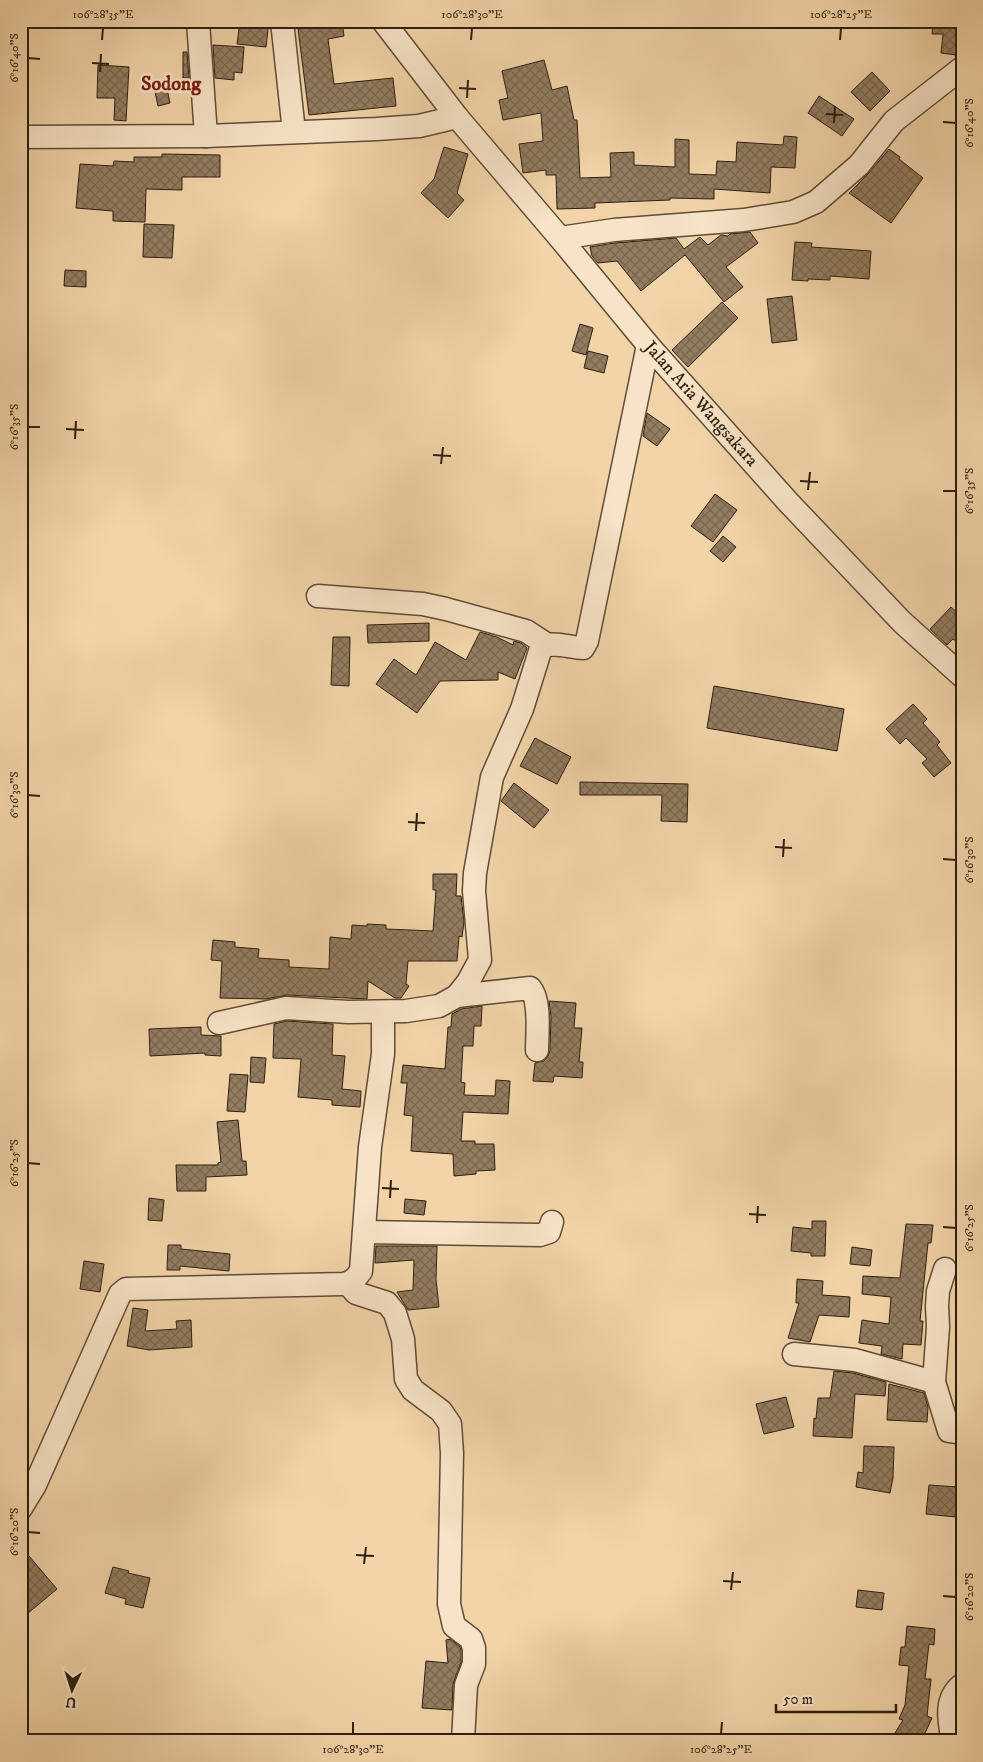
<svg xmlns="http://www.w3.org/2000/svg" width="983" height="1762" viewBox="0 0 983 1762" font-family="'IM FELL DW Pica',serif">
  <defs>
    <pattern id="building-cross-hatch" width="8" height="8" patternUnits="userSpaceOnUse" patternTransform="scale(1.25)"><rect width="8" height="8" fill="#937d60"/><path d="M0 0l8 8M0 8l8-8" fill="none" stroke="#78664e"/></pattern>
  </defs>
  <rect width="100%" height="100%" fill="#f2d4a8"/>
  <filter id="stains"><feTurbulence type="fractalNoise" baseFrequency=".004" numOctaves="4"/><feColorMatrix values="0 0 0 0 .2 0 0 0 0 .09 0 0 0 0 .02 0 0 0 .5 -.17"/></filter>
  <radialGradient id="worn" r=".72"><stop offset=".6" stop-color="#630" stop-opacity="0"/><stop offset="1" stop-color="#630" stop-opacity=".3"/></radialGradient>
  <path fill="url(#building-cross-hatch)" stroke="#2c1f11" d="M240 21H269L266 47 237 44Z
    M297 21H342L344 36 328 39 334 84 393 78 396 106 309 115Z
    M933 21H962V35H958L956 55 941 53 943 34H932Z
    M213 45 244 47 242 73 234 72V80L215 78Z
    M183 52H187L189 78H183Z
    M544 60 552 90 567 86 574 120H577L580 178 611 177 610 153 634 152V165L675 167V139L689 140V174L716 175 717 161 736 162 737 142 783 145 784 136 797 137 795 168 771 167 770 193 714 189V199L670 198V200L595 203V208L557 209 556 175H546V170L523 173 519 144 543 141 541 113 503 120 499 100 508 98 502 71Z
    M98 65 129 67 126 121 114 120 115 98H97Z
    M872 72 890 91 870 111 851 92Z
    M166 84 170 103 158 106 154 87Z
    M819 96 854 119 842 136 808 113Z
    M444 147 468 154 457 193 464 200 448 218 421 193 434 179Z
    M889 149 900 157 899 159 923 178 891 223 849 193 869 173Z
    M162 154 220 155V177H182V190L146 189 145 222 113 221V211L76 208 80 164 113 166 114 161 134 162V157H162Z
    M144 224 174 225 172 258 143 257Z
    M750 232 758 243 726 267 743 287 724 302 685 255 641 291 617 261 598 263 592 256 590 247 615 243 676 238 684 249 700 237 708 245 721 235 728 236 730 234Z
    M795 242 812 243 811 247 871 251 869 279 830 276V280L808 279V281L792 280Z
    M65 270 86 271V287L64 286Z
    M792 296 797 340 772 343 767 299Z
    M722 302 738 318 688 367 672 350Z
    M580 324 593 328 586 355 572 351Z
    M588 351 608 356 604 373 584 368Z
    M647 413 670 429 657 446 643 436Z
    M715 494 737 510 713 542 691 526Z
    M723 536 736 547 723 562 710 551Z
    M951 607 962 617V645L953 639 947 645 930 629Z
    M429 623V641L368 643 367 625Z
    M480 632 497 637 513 645 514 641 521 643 527 648 515 679 498 672V680L440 681 417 713 376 684 394 659 416 675 435 642 466 660Z
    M333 637H350L349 686 331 685Z
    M714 686 844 709 837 751 707 728Z
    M913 704 927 719 923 723 940 742 937 745 951 763 934 777 922 763 927 759 906 738 900 744 886 729Z
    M535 738 571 757 557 784 520 766Z
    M580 782 688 784 687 822 661 821 662 795H580Z
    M514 783 549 810 534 828 501 801Z
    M433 874H457L456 896H461L464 922 462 937 459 936 457 961H408L406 984 409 986 401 998H395L368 981 367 999 287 995 266 999 220 998 222 961 211 960 213 940 235 942V947L259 949 258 958 289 960V967L329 969 330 937 351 939 352 925 367 926V924L386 925V929L433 931 436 890H433Z
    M549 1001 576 1003 574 1028H582L579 1062H583L582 1078 554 1076 553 1082 533 1081 535 1063 544 1061 548 1056 550 1051 551 1017Z
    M482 1006 481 1026H474L473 1046H463L461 1082 465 1083 464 1095 495 1096 496 1080 510 1081 508 1114 463 1112 461 1141H475V1144H494L495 1170 476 1171V1174L454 1176 453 1154 411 1151 413 1116 404 1115 407 1083H401L403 1065 445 1069 448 1027H451L452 1014 461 1009Z
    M287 1021 333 1024 332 1055 345 1056 342 1089 361 1091 360 1107 332 1105V1100L298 1097 301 1059 273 1058 274 1024Z
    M201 1027V1035L221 1036V1056L205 1055V1053L150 1056 149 1029Z
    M251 1057 266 1058 264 1083 250 1082Z
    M230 1074 248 1075 245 1112 227 1111Z
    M238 1120 242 1161H246L247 1175 206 1177V1191H177L176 1165H218V1163L221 1162 217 1122Z
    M149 1198 164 1200 162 1221 148 1220Z
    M405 1199 426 1201 424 1215 404 1213Z
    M812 1221H826L825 1256H811V1253L791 1251 793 1227 812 1229Z
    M906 1224 933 1225 931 1243H928L920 1321H923L921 1345 903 1344 902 1359 881 1354 882 1346 859 1343 862 1320 889 1324 891 1297 862 1294 863 1276 900 1278Z
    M168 1245H181V1249L230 1254 229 1271 180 1266V1270H167Z
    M376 1246H437L436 1279 439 1307 408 1310 397 1292 413 1290 414 1260 375 1263Z
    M852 1247 872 1250 870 1266 850 1264Z
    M84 1261 104 1264 100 1292 80 1289Z
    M797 1279 823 1281 822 1295 850 1297 849 1317 819 1315 810 1342 788 1338 799 1303H796Z
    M133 1308 148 1310 145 1331 177 1329 176 1321 191 1320 192 1347 149 1350 127 1346Z
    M834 1371 853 1373 886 1382 885 1396 855 1394 852 1438 813 1436 814 1418 816 1419 818 1398H830Z
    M889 1384 924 1393 928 1407 927 1422 887 1420Z
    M786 1397 794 1427 764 1434 756 1404Z
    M864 1446 894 1447 893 1478 890 1493 856 1487 858 1472 863 1473Z
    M929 1485 958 1487 956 1517 926 1514Z
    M29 1556 57 1589 21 1619V1563Z
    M113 1567 129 1571 128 1573 150 1578 143 1608 125 1604 126 1599 105 1593Z
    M858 1590 884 1593 882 1610 856 1607Z
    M907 1626 935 1629 934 1645 929 1644 925 1679H931L927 1716 932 1718 926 1731 919 1741H890L903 1720 899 1719 905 1705 909 1666 899 1665 901 1647H905Z
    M450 1639 460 1647 461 1650V1662L453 1684 452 1710 422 1708 426 1661 448 1663 446 1640Z"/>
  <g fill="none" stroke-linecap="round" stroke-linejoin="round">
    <defs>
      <g id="minor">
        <path d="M198 21 206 136"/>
        <path d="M282 21 294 132"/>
        <path id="s1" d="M383 21 457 117 560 238 648 345 789 503 902 622 962 676"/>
        <path d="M21 137 206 136 377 129 419 126 457 117"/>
        <path d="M560 238 614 230 744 220 793 212 816 202 859 165 894 121 962 68"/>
        <path d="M318 596 423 604 446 609 526 631 546 644"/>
        <path d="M457 996 530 988C541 1000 537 1033 537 1050"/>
        <path d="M219 1023 286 1008 348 1012 406 1011 439 1006 457 996 468 982 480 960 474 891 475 873 492 777 522 709 541 648C552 640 570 648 583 648L587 641 648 345"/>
        <path d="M364 1232 540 1235 549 1232 552 1222"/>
        <path d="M945 1269 938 1291 937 1306 938 1327 934 1382 949 1431 962 1433"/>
        <path d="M348 1284 356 1293 387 1303 395 1313 403 1339 406 1379 413 1390 441 1411 450 1424 452 1453 449 1604 454 1626 471 1639 474 1648V1664L466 1685 463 1741"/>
        <path d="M794 1354 855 1360 934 1382"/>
        <path d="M21 1508 35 1485 120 1294 126 1289 343 1284C352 1283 356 1278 361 1271L370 1147 383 1054V1012"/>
        <path d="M953 1741C949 1721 944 1699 962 1685"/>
      </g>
    </defs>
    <use href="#minor" stroke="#5e4c37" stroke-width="25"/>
    <use href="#minor" stroke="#f7e3c6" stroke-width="22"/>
  </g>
  <path fill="none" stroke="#2c1f11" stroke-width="2" d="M102 40 103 28M471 40 472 28M840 40 841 28M28 58 40 59M92 63 109 64M100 72 101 54M459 88 476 89M467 98 468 80M826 114 843 115M943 122 956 123M834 123 835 106M28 427H40M66 429 84 430M75 439 76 421M433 455 451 456M441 464 443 447M800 481 818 482M808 490 810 472M943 491H956M28 795 40 796M408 822 425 823M416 831 417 813M775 847 792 848M783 857 784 839M943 859 956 860M28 1163 40 1164M382 1188 399 1189M390 1198 391 1180M749 1214 766 1215M757 1223 758 1206M943 1227 956 1228M28 1532 40 1533M356 1555 374 1556M364 1564 366 1547M723 1581 741 1582M731 1590 733 1572M943 1596 956 1597M353 1734V1722M721 1734 722 1722"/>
  <g text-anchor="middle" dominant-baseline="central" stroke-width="5" stroke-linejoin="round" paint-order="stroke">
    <g font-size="18" fill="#2c1f11" stroke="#f7e3c6">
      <text stroke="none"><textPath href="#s1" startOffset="498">Jalan Aria Wangsakara</textPath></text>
    </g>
    <g font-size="20" font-weight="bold" fill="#7a1f14" stroke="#f7e3c6">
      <text x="171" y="84">Sodong</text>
    </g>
  </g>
  <rect width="983" height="1762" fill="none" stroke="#f2d4a8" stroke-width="55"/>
  <g transform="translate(72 1690) rotate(184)" stroke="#f7e3c6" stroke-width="4" paint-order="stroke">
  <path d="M0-4L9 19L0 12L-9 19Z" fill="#2c1f11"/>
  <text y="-8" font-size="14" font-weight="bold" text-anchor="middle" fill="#2c1f11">U</text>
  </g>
  <path d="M776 1704v8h120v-8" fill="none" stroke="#2c1f11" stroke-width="2.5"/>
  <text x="783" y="1704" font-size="15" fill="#2c1f11" stroke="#f7e3c6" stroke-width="4" paint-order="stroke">50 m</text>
  <rect x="28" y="28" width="928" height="1706" fill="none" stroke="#2c1f11" stroke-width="2"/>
  <g font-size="12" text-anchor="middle" fill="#2c1f11">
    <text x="103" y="18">106°28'35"E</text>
    <text x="472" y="18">106°28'30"E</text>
    <text x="841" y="18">106°28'25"E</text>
    <text transform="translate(14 58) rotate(-90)" y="4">6°16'40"S</text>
    <text transform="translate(969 123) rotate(-90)" y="4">6°16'40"S</text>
    <text transform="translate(14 427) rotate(-90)" y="4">6°16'35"S</text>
    <text transform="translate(969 491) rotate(-90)" y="4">6°16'35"S</text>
    <text transform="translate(14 795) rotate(-90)" y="4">6°16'30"S</text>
    <text transform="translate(969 860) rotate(-90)" y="4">6°16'30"S</text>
    <text transform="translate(14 1163) rotate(-90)" y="4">6°16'25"S</text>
    <text transform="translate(969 1228) rotate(-90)" y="4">6°16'25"S</text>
    <text transform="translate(14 1532) rotate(-90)" y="4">6°16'20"S</text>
    <text transform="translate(969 1597) rotate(-90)" y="4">6°16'20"S</text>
    <text x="353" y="1753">106°28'30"E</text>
    <text x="721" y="1753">106°28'25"E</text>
  </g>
  <rect width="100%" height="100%" filter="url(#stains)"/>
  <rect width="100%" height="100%" fill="url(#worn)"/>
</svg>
